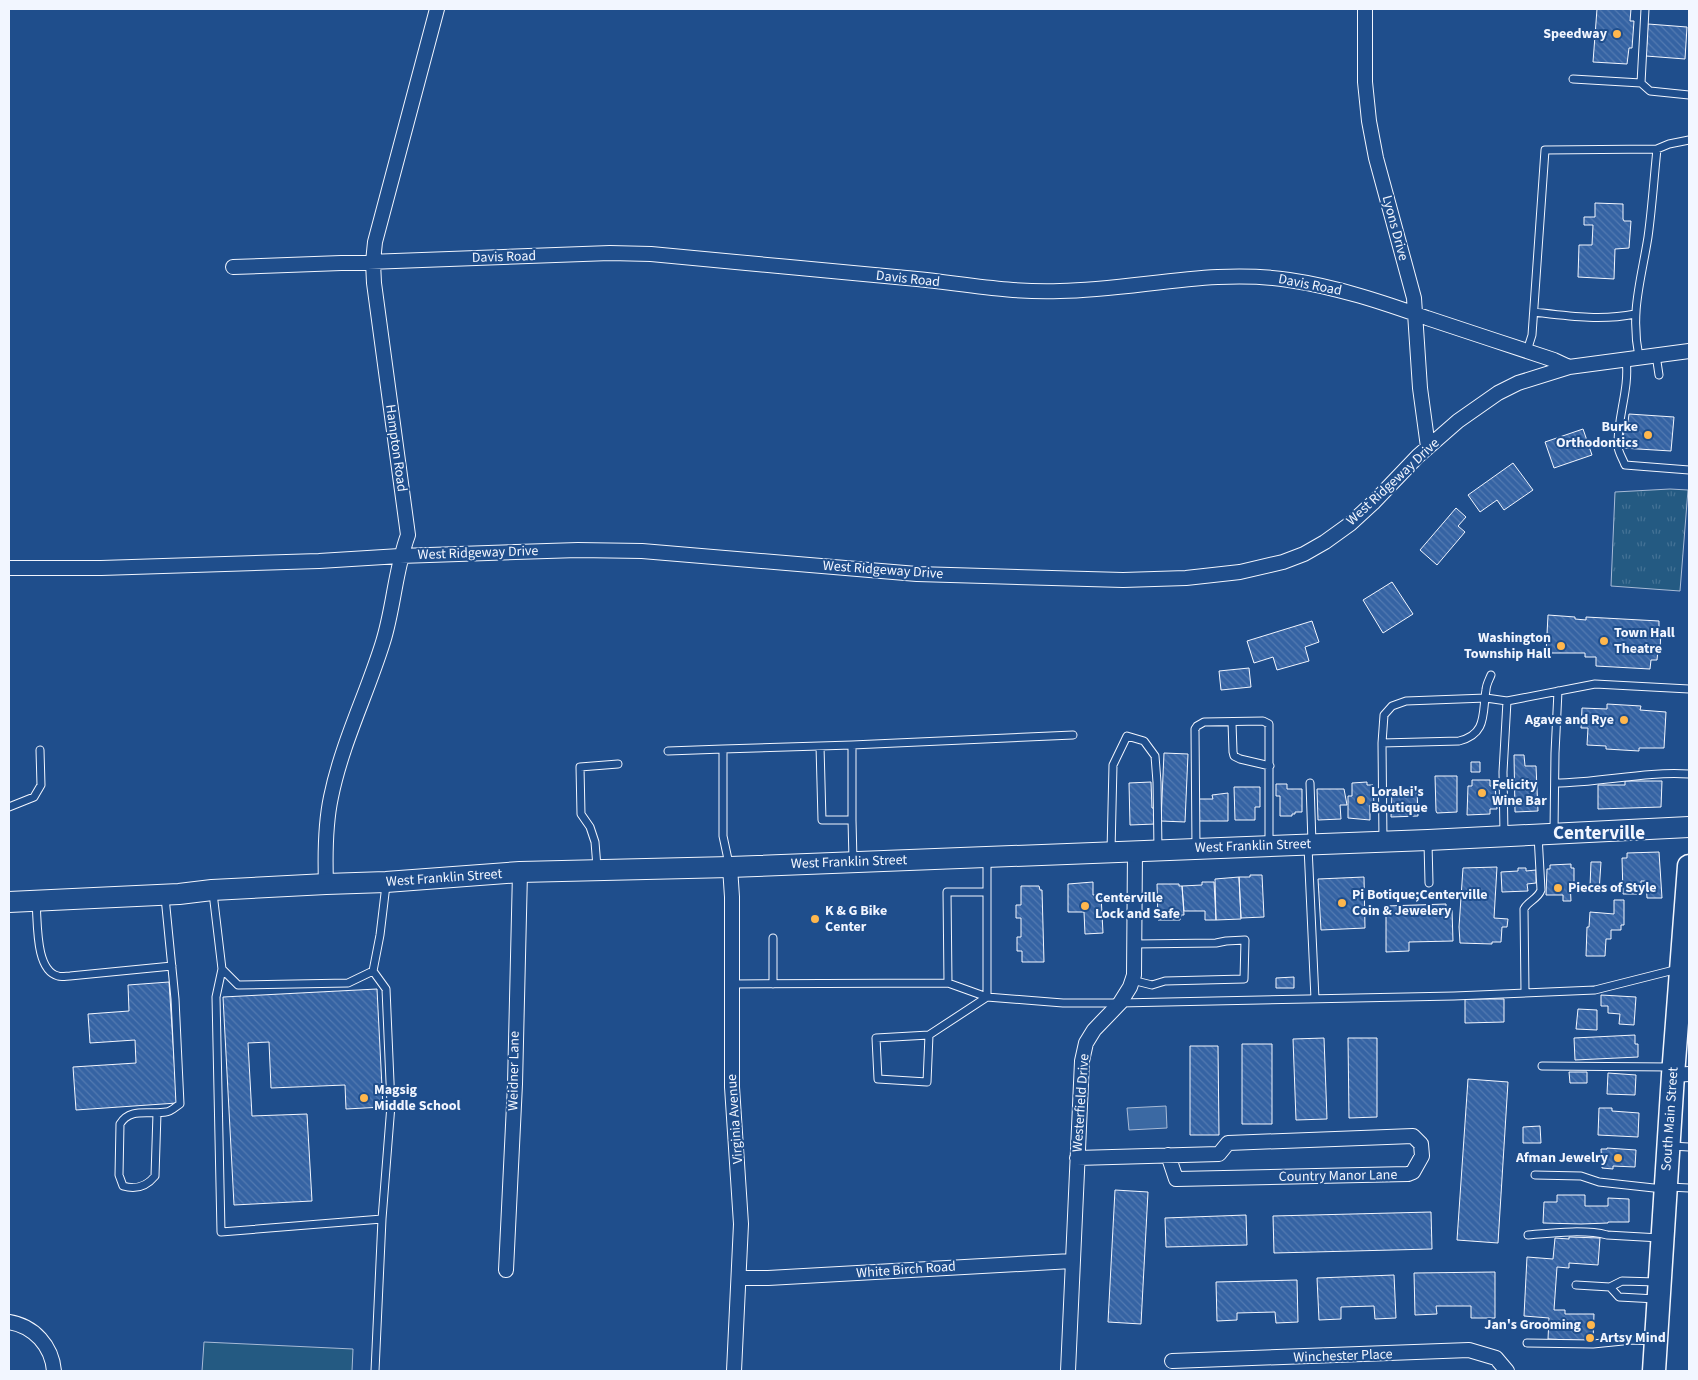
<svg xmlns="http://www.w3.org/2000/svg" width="1698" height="1380" viewBox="0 0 1698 1380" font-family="'Source Sans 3',sans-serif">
  <defs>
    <pattern id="grass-tufts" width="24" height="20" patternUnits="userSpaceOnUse" patternTransform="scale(1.25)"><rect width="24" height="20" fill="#245a82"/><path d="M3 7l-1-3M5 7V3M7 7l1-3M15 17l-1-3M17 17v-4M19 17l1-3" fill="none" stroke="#447295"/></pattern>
    <pattern id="building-back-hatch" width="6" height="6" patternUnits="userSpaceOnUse" patternTransform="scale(1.25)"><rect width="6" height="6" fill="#3563a3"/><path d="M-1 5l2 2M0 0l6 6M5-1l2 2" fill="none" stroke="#537ab1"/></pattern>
  </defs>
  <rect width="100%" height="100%" fill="#1f4e8c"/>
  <path fill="url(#grass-tufts)" stroke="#a8bbd7" d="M1670 489 1688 490 1680 591 1611 586 1615 492Z"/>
  <path fill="#245a82" stroke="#a8bbd7" d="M204 1342 353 1349 352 1371H202Z"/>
  <path fill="#3b69a3" stroke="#a8bbd7" d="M1166 1106 1167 1128 1129 1130 1127 1108Z"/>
  <path fill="url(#building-back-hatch)" stroke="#f2f6ff" d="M1597 9H1631L1630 21H1634L1632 48H1629L1627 64 1593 62Z
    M1648 24 1687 27 1685 59 1646 56Z
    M1595 203 1623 204V219L1624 221H1631L1629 248 1615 249 1614 279 1578 277 1579 245H1592L1593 225H1584V217H1595Z
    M1629 414 1674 417 1671 451 1622 448 1625 422H1628Z
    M1583 429 1592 455 1554 468 1545 442Z
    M1513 463 1533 490 1504 510 1497 500 1480 512 1468 495Z
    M1456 508 1466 517 1458 526 1465 532 1437 565 1420 550Z
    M1392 582 1413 614 1383 633 1363 600Z
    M1548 615 1575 617V619L1586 620V617L1659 621V631H1661L1660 650H1658L1657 660H1651L1650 669 1596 666V657H1585V653H1546Z
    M1312 621 1319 642 1305 647 1309 661 1277 670 1273 657 1254 663 1247 641Z
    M1249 668 1251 687 1221 690 1219 671Z
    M1607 704 1641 706 1640 710 1666 712 1664 748H1639V751L1606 749V746L1587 745 1588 728H1581L1582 708 1607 709Z
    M1164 753 1188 754 1185 822 1161 821Z
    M1514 755H1524L1525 766H1536L1538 811 1515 812Z
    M1471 762H1480V772H1471Z
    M1435 776H1457V812L1437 813 1436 811Z
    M1472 780H1490V786H1495L1497 809H1490V814L1467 815 1468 786H1472Z
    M1625 781H1662L1661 807 1598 809V785H1625Z
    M1151 782 1152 808H1155V824L1130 825 1129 783Z
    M1367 782V785H1373L1374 805H1370V820L1348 818V796H1352V783Z
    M1276 784H1287V789H1302V812H1295V814H1292V816H1280V796H1276Z
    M1234 787H1260V807H1255V820H1235Z
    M1317 789H1344L1347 805H1340L1341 819 1318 820Z
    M1417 789 1418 816 1391 817 1392 790Z
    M1228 793V821H1199V799H1213L1212 795Z
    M1659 852 1662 898H1647L1646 881H1641V894H1623L1622 858H1627V853Z
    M1591 862H1601L1599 892H1591V886H1590Z
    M1571 864V868H1574V882H1570L1571 901H1563V895H1546L1547 869H1550V865Z
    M1497 867 1494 918 1508 919 1507 927H1502L1501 942H1492V944L1460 943 1459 927 1463 868Z
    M1518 868H1526V871L1536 870V883L1527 884 1528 891 1502 892 1501 872 1518 871Z
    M1250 875H1262L1264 917 1241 918 1239 877H1250Z
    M1239 877 1241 919 1216 920 1215 879Z
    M1364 877 1365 928 1321 930 1318 879Z
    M1093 882V895H1101L1103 933 1085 934 1084 912H1068V884Z
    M1202 882H1214L1216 920H1205V911H1184L1182 886 1202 885Z
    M1157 884H1179V886H1182L1184 915H1181L1180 920H1158Z
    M1021 886H1039L1040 890H1042L1044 962H1022V951H1017V937H1021V918H1016V905H1021Z
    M1614 900H1624V925H1621V930H1611V939H1606L1605 956H1586L1587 927H1589L1590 912 1614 914Z
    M1446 904V910H1452L1453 941 1409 942V951L1386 952V906Z
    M1294 977V988H1276V978Z
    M169 982 177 1103 76 1110 73 1067 136 1063 135 1040 90 1043 88 1014 129 1011 128 985Z
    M377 989 383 1107 346 1109 345 1085 271 1088 269 1042 248 1043 252 1116 307 1114 312 1201 234 1205 223 997Z
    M1601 995 1636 997 1634 1025 1619 1024 1620 1014 1608 1013V1006H1601Z
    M1465 999H1504V1022L1465 1023Z
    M1578 1009 1597 1010V1030L1576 1029Z
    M1635 1035V1044H1638V1057L1575 1060 1574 1038Z
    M1324 1038 1327 1119 1296 1120 1293 1039Z
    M1348 1038H1377V1117L1349 1118Z
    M1242 1044H1272V1124H1242Z
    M1190 1046H1218L1219 1135H1190Z
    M1569 1072H1587V1083H1570Z
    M1608 1073 1636 1075 1635 1095 1607 1094Z
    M1468 1079 1508 1082 1498 1243 1457 1240Z
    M1599 1108H1612V1111L1639 1113 1638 1137 1598 1135Z
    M1540 1126 1541 1143H1523V1127Z
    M1607 1148 1636 1150 1635 1167 1613 1166V1169L1602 1168 1601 1149H1607Z
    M1115 1190 1148 1192 1141 1324 1108 1322Z
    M1557 1195H1585V1206H1608V1198L1629 1199V1222H1608V1223L1581 1224 1543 1223 1544 1202H1557Z
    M1431 1212 1432 1249 1274 1253 1273 1216Z
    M1246 1215 1247 1245 1166 1247 1165 1218Z
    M1569 1237 1600 1238 1598 1265 1569 1263V1268L1557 1267 1554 1310H1565V1314H1594L1593 1341 1548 1339 1549 1318 1524 1316 1527 1257 1553 1259 1555 1238 1569 1239Z
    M1495 1272V1318H1471V1306H1436L1437 1314 1415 1315 1414 1273Z
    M1394 1275 1396 1318 1375 1319 1374 1306 1341 1307V1319L1319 1320 1317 1278Z
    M1297 1280 1298 1322 1276 1323 1275 1312 1237 1313V1320L1217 1321 1216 1282Z"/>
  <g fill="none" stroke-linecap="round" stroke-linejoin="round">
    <defs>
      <path id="service" d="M1645 9 1641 83 1650 91 1689 95
        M1573 79 1641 83
        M1534 312C1568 316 1601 321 1635 314
        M1527 351 1532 335 1545 150 1657 149 1669 144 1689 140
        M1656 355 1659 375
        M1639 357C1630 312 1641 281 1648 237 1652 208 1654 178 1657 149
        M1626 359C1630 389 1617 417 1618 446 1618 452 1623 459 1625 465L1689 470
        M1232 722 1233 752 1234 756 1240 759 1270 766
        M1382 743 1459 741C1488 734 1482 712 1486 690 1486 685 1489 680 1491 675
        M820 746 822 820H852V745
        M723 749 852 745 1073 735
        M668 751 723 749V836L729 864
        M1310 783 1312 843
        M1555 783C1600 783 1644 771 1689 774
        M9 807 34 797 41 785 40 750
        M852 820 853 860
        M1554 831 1555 753 1558 691
        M1504 835 1503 772 1507 701
        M1383 840 1382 743 1384 715 1392 706 1406 701 1486 698 1507 701 1595 684 1689 689
        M1428 843 1429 883
        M1308 847 1315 999
        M1196 848 1195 729 1197 726 1204 722 1263 721 1269 724V844
        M1111 851 1113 765 1127 736 1144 741 1155 756 1157 782 1158 850
        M987 859V997L1063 1003H1120L1454 996 1595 990 1678 969
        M597 867 595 842 590 827 581 814 580 767 618 764
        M213 893 222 969 238 985 348 983 373 971 380 935 386 885
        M36 903C38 923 35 970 58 976 61 977 67 976 70 976L172 966
        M773 938V984
        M222 969 216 997 221 1232 382 1219
        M373 971 386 989 391 1105 382 1219 375 1371
        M1132 980 1152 985 1165 981 1244 979 1245 940 1226 941 1216 943 1135 944
        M948 983 987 997
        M732 984 948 983 947 892H987
        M1525 992 1524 909C1528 901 1538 899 1541 890L1538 835
        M929 1035 927 1082 878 1079 876 1038 929 1035 987 997
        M1542 1066 1671 1067
        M157 1113 155 1176C146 1187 136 1190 123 1186L119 1175 120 1124C130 1107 149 1115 166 1112 171 1112 175 1107 180 1104L175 999 165 897
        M1671 1146 1689 1147
        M1535 1175 1581 1176 1599 1182 1663 1189
        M1669 1187 1689 1188
        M1528 1235C1551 1233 1585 1229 1607 1235L1660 1238
        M1576 1285 1610 1287
        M1656 1299 1619 1297 1610 1287 1622 1281 1657 1282
        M1527 1343 1593 1344 1633 1340 1653 1341"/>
      <path id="minor" d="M1365 9V82L1369 121 1376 158 1414 298 1420 388 1428 447
        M233 267 610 253 651 254C740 262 828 271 917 279 965 284 1012 293 1060 291 1136 290 1212 268 1289 280 1337 287 1382 302 1427 318 1469 332 1512 346 1554 360L1569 367
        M9 568H101L319 561 400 556 578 550 642 551 917 574 1123 580 1186 578 1240 572 1283 562 1304 554 1325 542 1350 524 1374 502 1418 456 1458 421 1498 393 1518 383 1569 367 1689 351
        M730 867 732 897V1087L741 1224 734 1371
        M326 884C325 855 325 825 331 797 342 743 367 694 383 642 394 607 395 570 408 535L374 283 373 262 375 242 437 9
        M1673 1075 1689 1074
        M1077 1158 1219 1154 1228 1143 1413 1136 1421 1144 1422 1156 1413 1172 1408 1174 1176 1179 1168 1155
        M506 1270 515 1084 520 872
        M739 1278H768L1072 1261
        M9 1322C34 1326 52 1346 54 1371
        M1172 1361 1469 1350 1496 1358 1507 1371
        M1068 1371 1082 1061 1086 1043 1094 1030 1120 1003 1130 987 1134 975 1135 851"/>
      <path id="secondary" d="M9 902 179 894 212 890 326 884 386 882 520 872 730 867 1428 840 1689 827"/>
      <path id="primary" d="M1654 1371 1673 1075 1689 866"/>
    </defs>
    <use href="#service" stroke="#f2f6ff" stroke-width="9"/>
    <use href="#minor" stroke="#f2f6ff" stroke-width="16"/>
    <use href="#secondary" stroke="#f2f6ff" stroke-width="22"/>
    <use href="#primary" stroke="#f2f6ff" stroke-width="25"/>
    <use href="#service" stroke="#1f4e8c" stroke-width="7"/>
    <use href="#minor" stroke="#1f4e8c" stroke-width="14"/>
    <use href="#secondary" stroke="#1f4e8c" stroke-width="20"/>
    <use href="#primary" stroke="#1f4e8c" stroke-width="22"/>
  </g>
  <g fill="#ffb74d" stroke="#1f4e8c" stroke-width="2">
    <circle cx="1617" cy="34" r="5"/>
    <circle cx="1648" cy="435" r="5"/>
    <circle cx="1604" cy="641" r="5"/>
    <circle cx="1561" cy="646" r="5"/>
    <circle cx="1624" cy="720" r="5"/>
    <circle cx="1482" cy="793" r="5"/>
    <circle cx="1361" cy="800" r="5"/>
    <circle cx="1558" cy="888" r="5"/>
    <circle cx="1342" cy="903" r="5"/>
    <circle cx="1085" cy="906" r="5"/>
    <circle cx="815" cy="919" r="5"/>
    <circle cx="364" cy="1098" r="5"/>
    <circle cx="1618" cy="1158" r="5"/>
    <circle cx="1591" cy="1325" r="5"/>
    <circle cx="1590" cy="1338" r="5"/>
  </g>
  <g text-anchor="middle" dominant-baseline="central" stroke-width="4" stroke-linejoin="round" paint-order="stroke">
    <g font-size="14" font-weight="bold" fill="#f2f6ff" stroke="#1f4e8c" text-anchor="start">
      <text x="1607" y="34" text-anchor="end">Speedway</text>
      <text x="1638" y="427" text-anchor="end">Burke<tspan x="1638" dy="16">Orthodontics</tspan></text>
      <text x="1614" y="633">Town Hall<tspan x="1614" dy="16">Theatre</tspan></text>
      <text x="1551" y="638" text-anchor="end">Washington<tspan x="1551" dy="16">Township Hall</tspan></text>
      <text x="1614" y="720" text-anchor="end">Agave and Rye</text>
      <text x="1492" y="785">Felicity<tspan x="1492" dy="16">Wine Bar</tspan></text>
      <text x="1371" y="792">Loralei's<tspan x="1371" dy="16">Boutique</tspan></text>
      <text x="1568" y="888">Pieces of Style</text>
      <text x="1352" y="895">Pi Botique;Centerville<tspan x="1352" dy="16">Coin &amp; Jewelery</tspan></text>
      <text x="1095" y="898">Centerville<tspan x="1095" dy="16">Lock and Safe</tspan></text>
      <text x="825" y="911">K &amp; G Bike<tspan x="825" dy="16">Center</tspan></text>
      <text x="374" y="1090">Magsig<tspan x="374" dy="16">Middle School</tspan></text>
      <text x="1608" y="1158" text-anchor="end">Afman Jewelry</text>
      <text x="1581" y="1325" text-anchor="end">Jan's Grooming</text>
      <text x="1600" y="1338">Artsy Mind</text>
    </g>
    <g font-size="14" fill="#f2f6ff" stroke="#1f4e8c">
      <text transform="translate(1395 228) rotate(75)">Lyons Drive</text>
      <text transform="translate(504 257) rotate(-2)">Davis Road</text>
      <text transform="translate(908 279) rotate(6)">Davis Road</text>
      <text transform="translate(1310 285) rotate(11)">Davis Road</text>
      <text transform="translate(396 448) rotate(82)">Hampton Road</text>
      <text transform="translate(1393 482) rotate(-43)">West Ridgeway Drive</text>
      <text transform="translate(478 553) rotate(-2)">West Ridgeway Drive</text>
      <text transform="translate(883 570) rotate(4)">West Ridgeway Drive</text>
      <text transform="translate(1253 846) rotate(-2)">West Franklin Street</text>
      <text transform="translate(849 862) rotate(-2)">West Franklin Street</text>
      <text transform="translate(444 878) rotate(-4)">West Franklin Street</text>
      <text transform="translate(514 1071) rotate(-89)">Weidner Lane</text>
      <text transform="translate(1081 1103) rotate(-86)">Westerfield Drive</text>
      <text transform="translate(735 1119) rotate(-94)">Virginia Avenue</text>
      <text transform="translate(1670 1119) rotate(-86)">South Main Street</text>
      <text transform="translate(1338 1176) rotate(-1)">Country Manor Lane</text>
      <text transform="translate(906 1270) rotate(-4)">White Birch Road</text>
      <text transform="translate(1343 1356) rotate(-2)">Winchester Place</text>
    </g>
    <g font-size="19" font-weight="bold" fill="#f2f6ff" stroke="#1f4e8c">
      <text x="1599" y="833">Centerville</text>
    </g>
  </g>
  <rect width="1698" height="1380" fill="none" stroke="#f2f6ff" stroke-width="20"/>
</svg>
